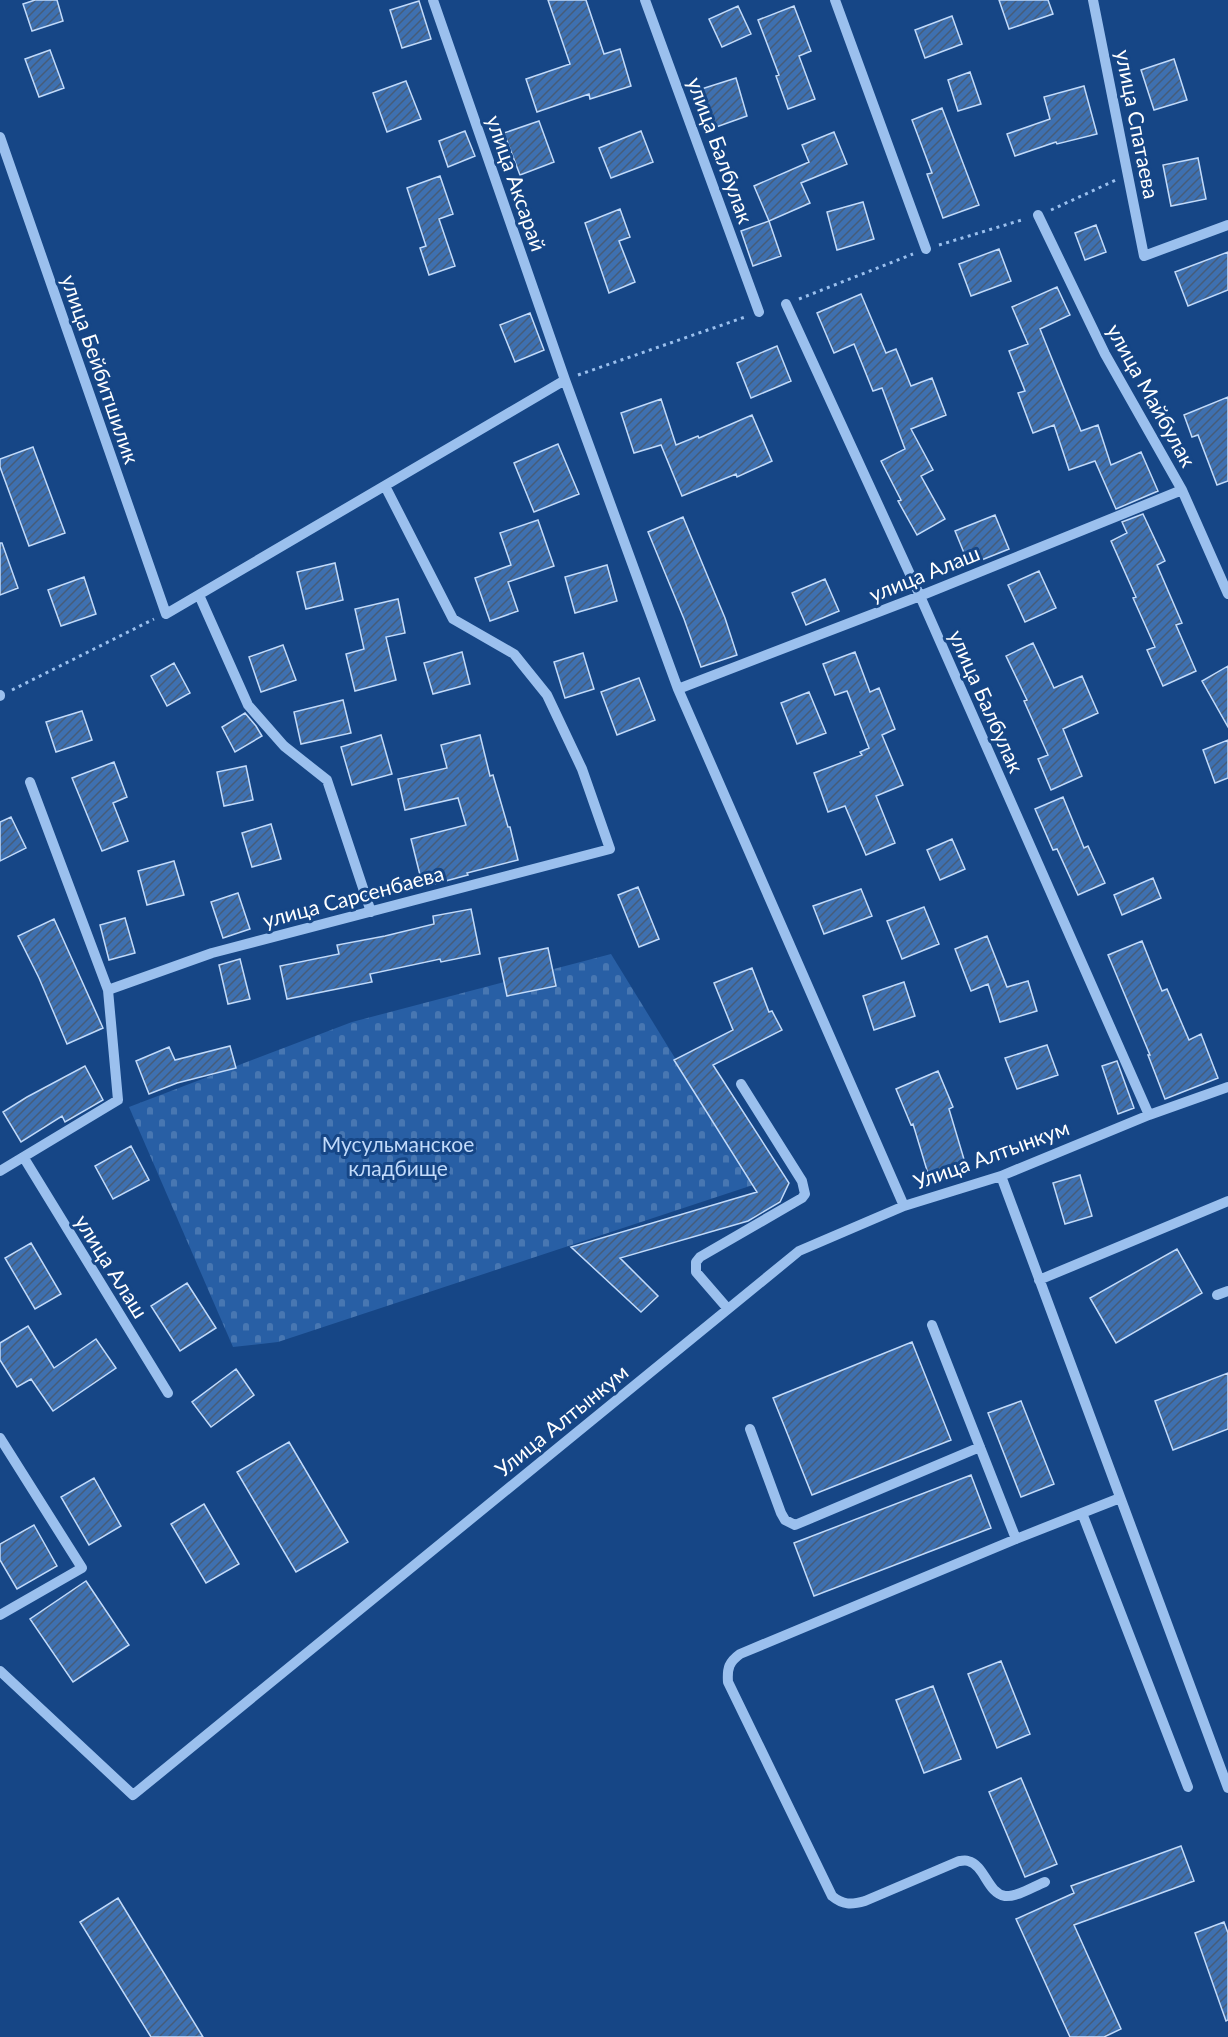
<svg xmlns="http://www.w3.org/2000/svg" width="1228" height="2037" viewBox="0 0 1228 2037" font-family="Lato,sans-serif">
  <defs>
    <pattern id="cemetery-stones" width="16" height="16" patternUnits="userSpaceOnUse" patternTransform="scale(1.5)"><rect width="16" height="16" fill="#285fa5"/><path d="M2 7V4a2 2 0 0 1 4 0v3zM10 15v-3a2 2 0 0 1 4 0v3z" fill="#4877b2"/></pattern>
    <pattern id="building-hatch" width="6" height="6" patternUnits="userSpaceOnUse" patternTransform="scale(1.5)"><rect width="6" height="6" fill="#3e70b0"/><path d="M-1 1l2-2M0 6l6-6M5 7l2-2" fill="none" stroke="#465c79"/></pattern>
  </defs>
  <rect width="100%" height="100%" fill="#164686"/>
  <path fill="url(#cemetery-stones)" d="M611 954 753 1185 278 1342 233 1347 129 1107 352 1022Z"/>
  <path fill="url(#building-hatch)" stroke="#c1dafa" stroke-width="1.5" d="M35 0H57L63 21 32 31 23 4Z
    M548 0H586L604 54 620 49 631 86 590 99 589 94 537 112 526 79 570 64Z
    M999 0H1048L1053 14 1009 29Z
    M419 1 431 39 402 48 390 10Z
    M738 6 751 34 722 47 709 19Z
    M794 6 811 51 799 56 815 99 788 109 776 76 779 75 758 20Z
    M952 16 962 44 925 58 915 30Z
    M50 50 64 88 39 97 25 59Z
    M1174 59 1187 100 1154 110 1141 70Z
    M970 72 981 104 958 111 948 80Z
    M736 78 747 116 705 131 692 92Z
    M406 81 421 119 387 132 373 93Z
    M1084 86 1097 134 1057 144 1056 142 1015 156 1007 134 1050 119 1044 97Z
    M942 108 979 205 943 218 927 174 932 173 912 120Z
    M539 121 554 162 520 175 504 133Z
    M465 131 475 156 448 167 439 141Z
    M641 131 653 162 611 178 599 148Z
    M834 132 847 164 801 183 810 203 769 221 754 186 809 162 802 145Z
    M1198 158 1206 199 1171 206 1163 165Z
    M440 176 453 214 439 219 455 266 429 275 420 248 426 246 407 188Z
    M863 202 874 239 837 250 827 212Z
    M620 209 630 237 619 241 635 282 609 293 585 223Z
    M769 221 781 256 753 266 741 231Z
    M1096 225 1106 252 1085 260 1075 233Z
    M999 249 1011 281 971 296 959 264Z
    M1228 252V290L1188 306 1175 272Z
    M1057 287 1070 315 1040 329 1081 431 1098 425 1111 465 1141 452 1158 491 1116 509 1095 461 1069 470 1054 425 1033 433 1018 393 1025 391 1009 351 1028 344 1012 307Z
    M861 294 886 353 896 349 911 386 932 378 946 415 911 429 933 470 921 476 945 519 917 535 898 501 901 500 881 461 905 449 882 388 873 391 854 344 834 353 817 313Z
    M530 313 544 350 515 362 500 325Z
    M777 346 791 381 751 398 737 363Z
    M1228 397V481L1217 485 1198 435 1192 437 1184 415Z
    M661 399 676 445 698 436 699 438 752 415 772 461 737 477 736 474 682 496 661 445 634 453 621 413Z
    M558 444 579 494 534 512 514 463Z
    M33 447 65 533 29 546 0 467V459Z
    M1143 514 1165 561 1157 565 1182 623 1176 625 1196 671 1163 686 1147 650 1155 647 1133 598 1136 597 1111 541 1127 533 1122 522Z
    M995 515 1009 549 969 565 955 531Z
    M683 517 725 618 737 655 701 667 684 619 648 532Z
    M538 520 554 566 508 582 518 611 490 621 475 578 511 565 500 533Z
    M0 543H2L18 588 0 595Z
    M335 563 343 600 306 609 297 572Z
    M607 565 617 601 575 613 565 577Z
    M1039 571 1056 608 1025 622 1008 585Z
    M84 577 96 614 61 626 48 590Z
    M825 579 839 611 806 625 792 593Z
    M398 599 405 633 386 637 396 680 355 691 346 654 364 649 355 609Z
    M1033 643 1054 688 1082 676 1098 713 1063 729 1082 776 1051 790 1038 759 1048 755 1024 701 1027 700 1006 656Z
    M283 645 296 680 261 692 249 657Z
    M462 652 470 684 433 694 424 663Z
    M855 652 870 692 879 688 895 729 882 735 903 785 876 796 895 843 866 855 845 806 828 812 814 773 862 755 860 752 869 748 847 691 835 695 823 664Z
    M583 653 594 689 565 698 554 662Z
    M174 663 190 693 167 706 151 676Z
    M1228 666V727L1202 681Z
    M639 678 655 720 617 735 601 692Z
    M809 692 826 733 797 744 781 703Z
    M343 700 351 733 301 744 294 712Z
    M82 711 92 740 56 752 46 722Z
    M245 713 256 726 262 736 235 752 222 727Z
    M381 735 392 774 352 785 341 747Z
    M480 735 490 776 493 775 508 827H510L518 860 467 873 468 875 423 887 411 839 466 825 458 798 405 810 398 779 447 768 441 745Z
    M1228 740V778L1215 783 1203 750Z
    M114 762 127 797 113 803 128 841 102 851 72 778Z
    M246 766 253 800 224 806 217 772Z
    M1063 797 1084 848 1088 846 1105 883 1078 895 1057 849 1053 850 1035 809Z
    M11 817 26 848 0 861V822Z
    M271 824 281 859 252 867 242 833Z
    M952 839 965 869 940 880 927 850Z
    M174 861 184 895 147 905 138 871Z
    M1153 878 1161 898 1122 915 1114 895Z
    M638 887 659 939 639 947 618 895Z
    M861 889 872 916 824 934 813 906Z
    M238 893 250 929 223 938 211 902Z
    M924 907 939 944 902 959 887 921Z
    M471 909 480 954 441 962 440 959 370 974 372 982 287 999 280 966 339 954 337 945 385 936 434 924 433 916Z
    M125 918 135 953 109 960 100 925Z
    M54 919 103 1028 67 1044 39 978 18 936Z
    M987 936 1007 987 1028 981 1037 1011 1000 1022 988 984 971 991 955 949Z
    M1142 941 1162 991 1167 989 1189 1040 1201 1034 1218 1078 1165 1099 1148 1055H1150L1108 955Z
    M548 948 556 986 507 996 499 958Z
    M240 959 250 999 228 1004 219 965Z
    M752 968 769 1012 772 1011 782 1030 713 1065 789 1183 780 1202 748 1221 620 1258 658 1296 641 1312 571 1247 757 1192 674 1060 733 1030 714 983Z
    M904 982 915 1016 874 1030 863 996Z
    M1047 1045 1058 1075 1017 1089 1005 1058Z
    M230 1046 236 1068 177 1083 149 1094 136 1061 169 1047 175 1060Z
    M1117 1061 1134 1108 1118 1114 1102 1066Z
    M85 1066 103 1100 65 1122 62 1116 21 1142 3 1112 27 1097Z
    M938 1071 953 1107 949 1109 966 1166 929 1177 913 1124 911 1125 896 1089Z
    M131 1146 149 1180 113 1199 95 1166Z
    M1080 1175 1092 1216 1065 1224 1053 1183Z
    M31 1243 61 1294 35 1309 5 1258Z
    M1177 1249 1202 1293 1116 1343 1090 1298Z
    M187 1283 216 1328 180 1351 151 1306Z
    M28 1326 54 1368 96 1339 116 1368 53 1411 31 1379 17 1387 0 1360V1343Z
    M912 1342 951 1440 812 1495 773 1398Z
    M236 1369 254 1395 211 1427 192 1402Z
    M1228 1373V1429L1173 1450 1155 1401Z
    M1021 1401 1054 1484 1021 1497 988 1413Z
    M289 1442 348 1542 296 1572 237 1472Z
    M971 1475 991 1528 814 1596 794 1543Z
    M94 1478 121 1526 89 1545 61 1497Z
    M204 1504 239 1564 206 1583 171 1524Z
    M34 1525 57 1566 17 1589 0 1560V1544Z
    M86 1581 129 1645 73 1682 30 1619Z
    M1001 1661 1030 1734 997 1748 968 1674Z
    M933 1686 961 1759 924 1773 896 1700Z
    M1021 1778 1057 1864 1025 1877 989 1792Z
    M1181 1846 1194 1881 1074 1925 1121 2029 1104 2037H1070L1016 1919 1074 1893 1071 1886Z
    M118 1898 203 2037H151L80 1922Z
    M1224 1922 1228 1933V2020L1226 2021 1195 1933Z"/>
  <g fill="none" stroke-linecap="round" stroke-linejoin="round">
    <path stroke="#9bc0ee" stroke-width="3" stroke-dasharray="3 4.5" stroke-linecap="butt" d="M1051 210 1116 180
      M939 245 1025 219
      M799 299 913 254
      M578 375 748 316
      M12 690 154 619"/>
    <path stroke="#9bc0ee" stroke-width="10" d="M433 0 565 380 678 689 904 1206
      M645 0 759 312
      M835 0 926 249
      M1093 0 1144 256 1228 225
      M0 137 166 614 565 380
      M1038 215 1105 354 1182 490 1228 594
      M786 304 920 596 1149 1115
      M199 595 248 705 284 746 327 780 371 912
      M678 689 920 596 1182 490
      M0 695V696
      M108 990 212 953 610 849 582 769 547 695 514 654 453 619 385 486
      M24 1158 168 1393
      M0 1171 118 1100 108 990 30 782
      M1001 1176 1228 1788
      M1039 1280 1228 1201
      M1217 1295 1228 1291
      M728 1309 696 1272V1262L700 1257 802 1198 805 1194 802 1181 741 1084
      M932 1325 1016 1539
      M750 1429 781 1513 785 1520 795 1525 980 1447
      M0 1438 82 1568 0 1615
      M1082 1513 1188 1787
      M0 1671 133 1795 799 1251 904 1206 1001 1176 1149 1115 1228 1087
      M1045 1882C1034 1886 1018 1897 1005 1896 987 1893 985 1865 968 1861 965 1860 962 1861 959 1861L865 1901C851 1905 843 1905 832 1896L728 1682C727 1668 729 1662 740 1654L1016 1539 1120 1498"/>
  </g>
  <g text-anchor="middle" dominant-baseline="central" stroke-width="6" stroke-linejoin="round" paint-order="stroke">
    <g font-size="21" fill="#fff" stroke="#164686">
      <text transform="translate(1138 124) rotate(79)">улица Спатаева</text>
      <text transform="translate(721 150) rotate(70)">улица Балбулак</text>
      <text transform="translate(517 183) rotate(71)">улица Аксарай</text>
      <text transform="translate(101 369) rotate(71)">улица Бейбитшилик</text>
      <text transform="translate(1152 395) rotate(61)">улица Майбулак</text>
      <text transform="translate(924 573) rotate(-22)">улица Алаш</text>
      <text transform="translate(987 701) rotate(66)">улица Балбулак</text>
      <text transform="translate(353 896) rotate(-15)">улица Сарсенбаева</text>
      <text transform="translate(991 1154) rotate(-20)">Улица Алтынкум</text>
      <text transform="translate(112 1266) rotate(58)">улица Алаш</text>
      <text transform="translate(561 1420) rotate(-39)">Улица Алтынкум</text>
    </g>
    <g font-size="21" fill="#c1dafa" stroke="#164686">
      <text x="398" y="1143">Мусульманское<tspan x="398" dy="24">кладбище</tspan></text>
    </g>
  </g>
</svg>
